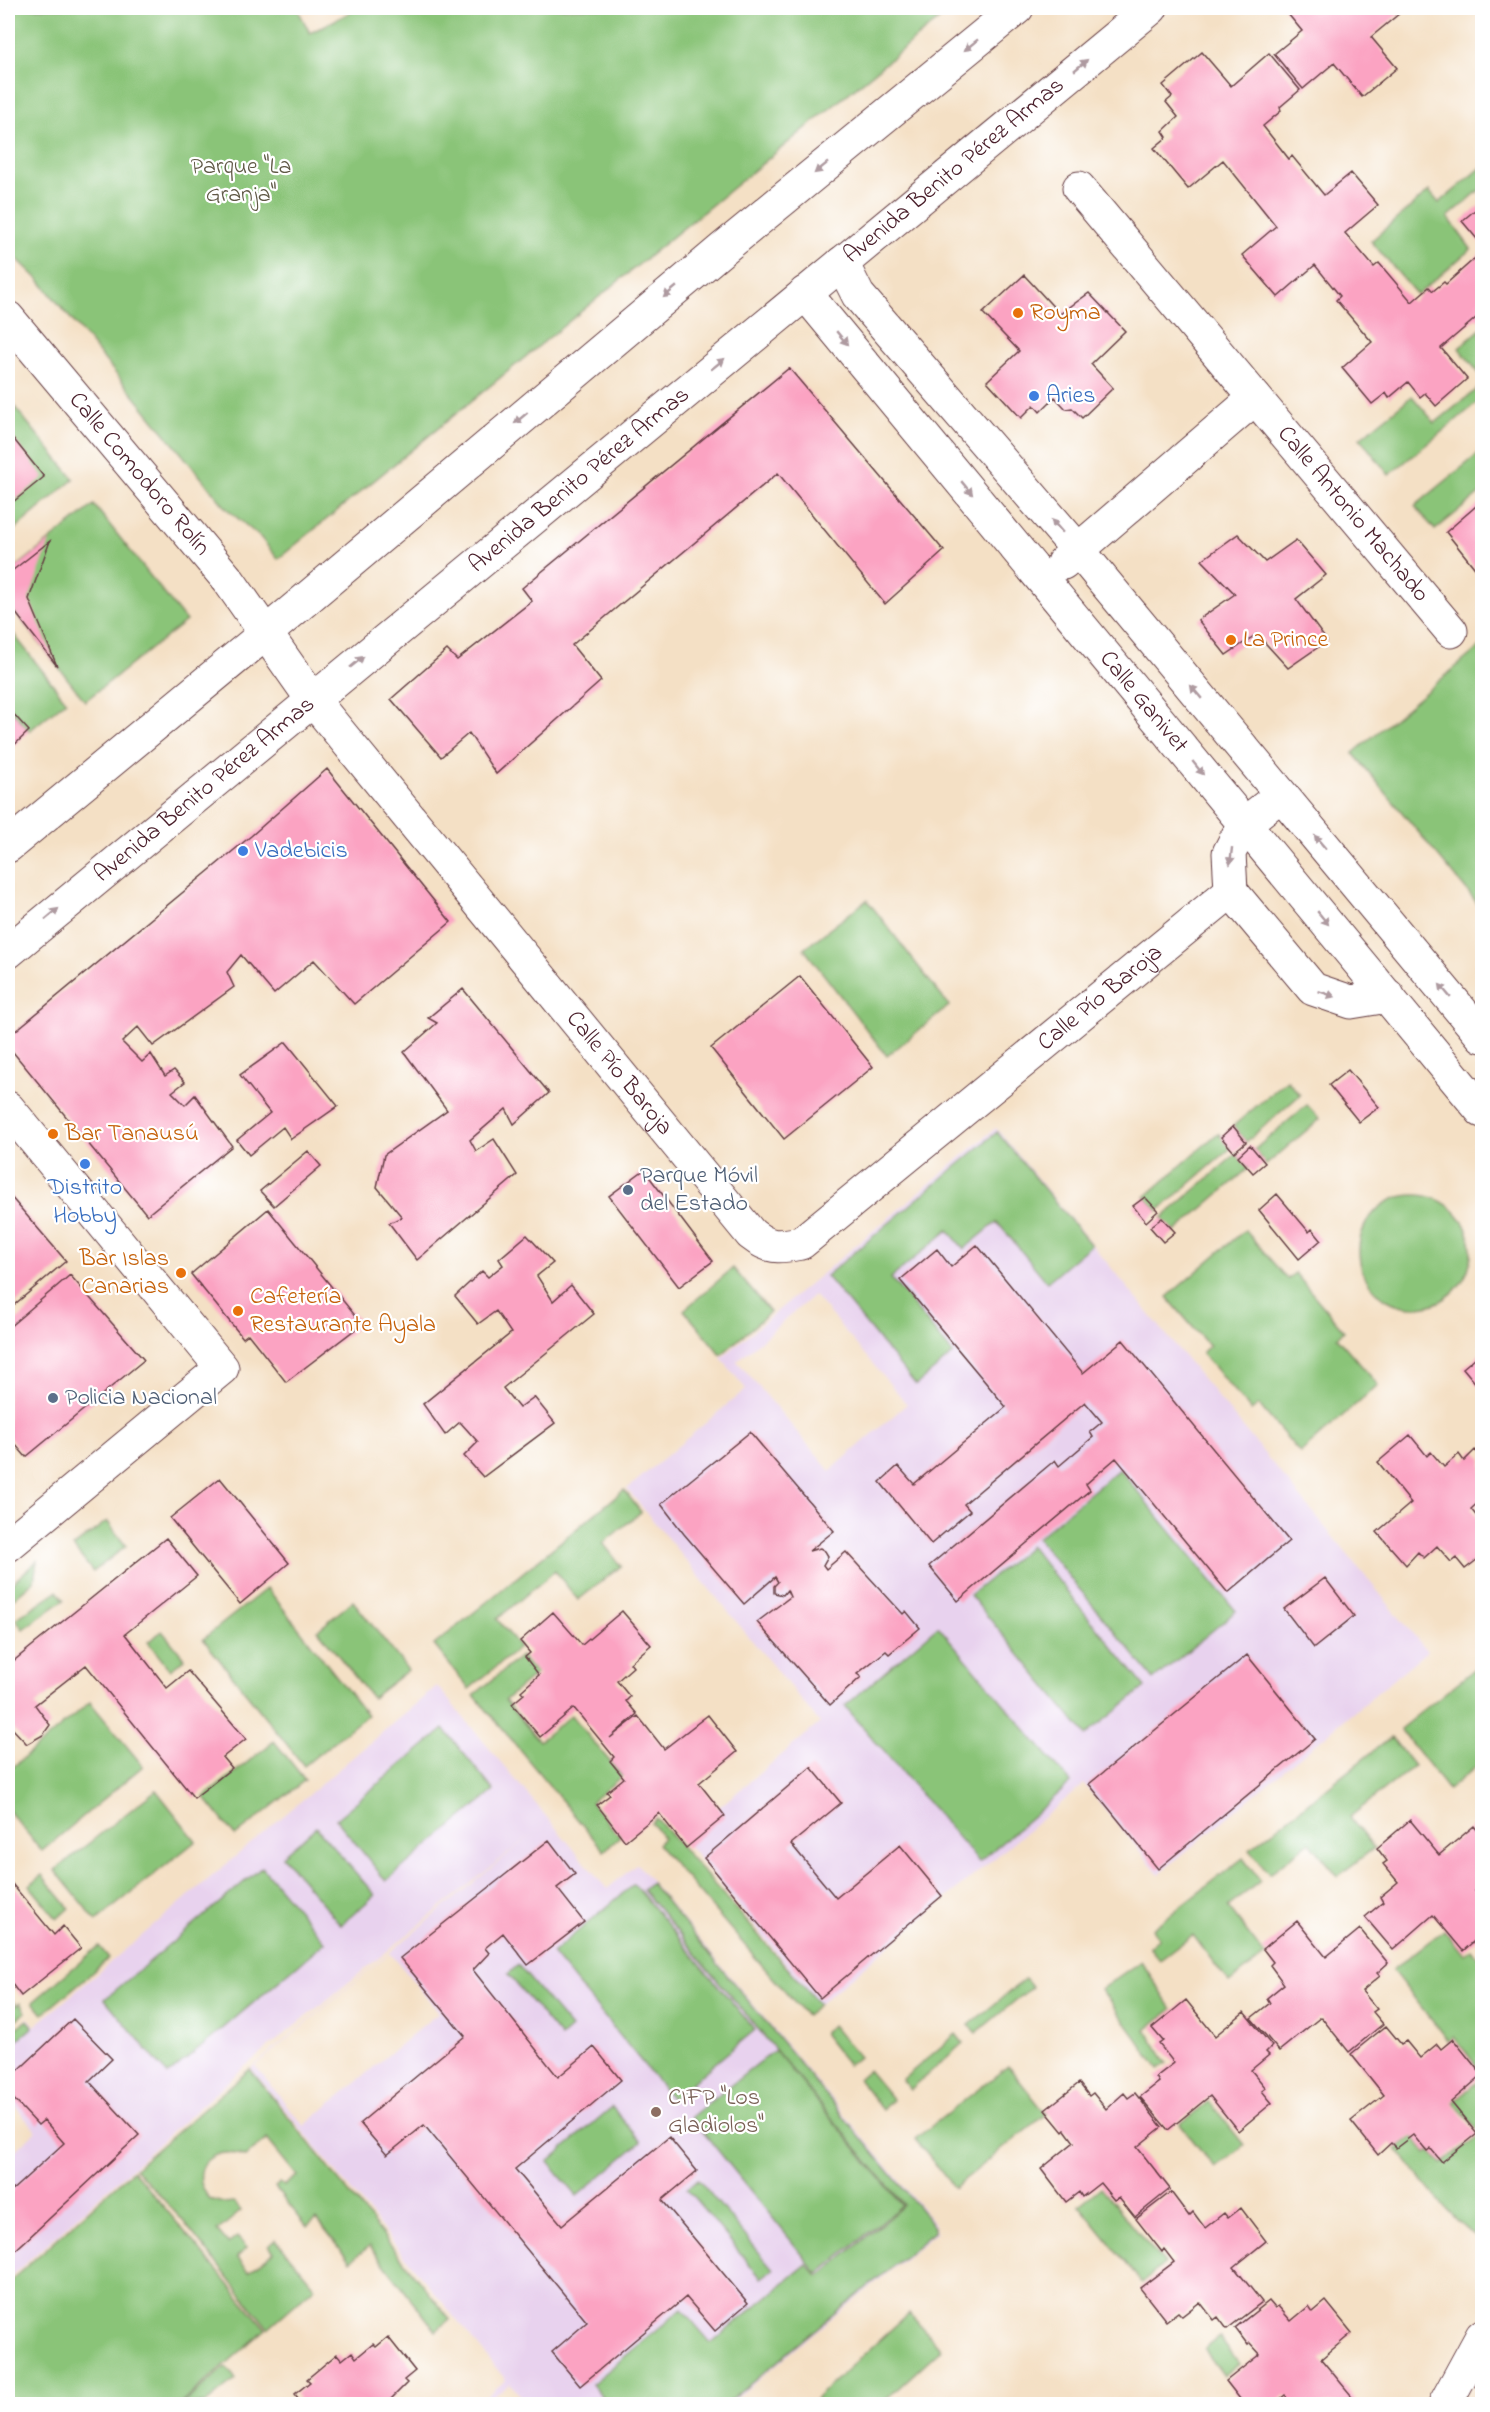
<svg xmlns="http://www.w3.org/2000/svg" width="1490" height="2412" viewBox="0 0 1490 2412" font-family="'Indie Flower',sans-serif">
  <rect width="100%" height="100%" fill="#fff"/>
  <filter id="ink" filterUnits="userSpaceOnUse"><feTurbulence type="fractalNoise" baseFrequency=".0167" numOctaves="2"/><feDisplacementMap in="SourceGraphic" scale="12" xChannelSelector="R" yChannelSelector="G"/><feConvolveMatrix kernelMatrix="1 2 1 2 8 2 1 2 1" color-interpolation-filters="sRGB"/></filter>
  <filter id="wash" filterUnits="userSpaceOnUse"><feTurbulence type="fractalNoise" baseFrequency=".008" numOctaves="4" result="noise"/><feDisplacementMap in="SourceGraphic" scale="24" xChannelSelector="R" yChannelSelector="G"/><feGaussianBlur stdDeviation="1.35" result="paint"/><feColorMatrix in="noise" values="0 0 0 0 0 0 0 0 0 0 0 0 0 0 0 0 0 1.4 0 .05"/><feComposite in="paint" operator="in"/></filter>
  <g filter="url(#wash)">
    <rect width="100%" height="100%" fill="#f4e0c5"/>
    <path fill="#e8d2ee" fill-rule="evenodd" d="M996 1128 1427 1651 1159 1874 1084 1784 819 2004 682 1838 820 1723 627 1489 746 1389 721 1358ZM997 1132 948 1229 890 1278ZM977 1245 1083 1373 1123 1341 1289 1541 1228 1593 1116 1458 1086 1484 1090 1490 958 1601 929 1566 1055 1461 1059 1466 1093 1437 1090 1432 1102 1422 1085 1402 964 1504 970 1511 931 1543 880 1482 898 1466 914 1484 1006 1407 900 1280 937 1250 951 1267ZM814 1295 907 1404 830 1471 737 1361ZM750 1433 833 1531 809 1551 820 1548 825 1551 828 1556 823 1565 826 1569 847 1552 903 1614 906 1611 920 1628 889 1654 886 1651 857 1674 860 1678 830 1704 757 1623 790 1597 787 1590 782 1595 774 1593V1586L778 1582 775 1577 744 1603 684 1534 661 1504ZM1324 1578 1354 1616 1314 1647 1284 1609ZM1247 1655 1315 1739 1158 1869 1089 1784ZM811 1768 841 1803 791 1844 836 1898 900 1845 942 1896 820 1998 704 1858Z
      M437 1686 607 1889 637 1864 935 2224 936 2233 729 2404H726L934 2232V2226L652 1883 643 1890 904 2205 818 2277 806 2264 711 2343 682 2309 592 2384 608 2404H527L510 2383 484 2404H477L506 2380 251 2068 537 1830 243 2068 8 2279V2257L139 2135 89 2081 112 2059 73 2020 8 2080V2048L33 2026 8 2035V2031L10 2033 28 2018 35 2026ZM549 1840 575 1874 557 1888 583 1922 528 1965 503 1933 485 1948 489 1953 473 1970 558 2077 594 2048 621 2080 515 2169 562 2225 669 2137 697 2171 662 2200 748 2303 715 2331 686 2297 580 2386 552 2352 587 2322 424 2125 387 2155 360 2123 465 2036 400 1958ZM390 1953 439 2012 304 2126 255 2066ZM518 1966 571 2028 561 2037 508 1974ZM698 2180 772 2269 761 2278 687 2189Z
      M8 2093 38 2124 44 2120 64 2143 8 2194V2157L36 2131 8 2098Z"/>
    <path fill="#8ac478" stroke="#6a7252" stroke-width="1.5" d="M8 8H297L310 33 355 10 354 8H953L278 559 261 538 227 509 39 280 8 250Z
      M1482 167V188L1448 217 1471 249 1417 295 1371 241 1429 191 1439 203Z
      M1482 328V377L1459 348Z
      M1482 385V399L1389 475 1360 438 1412 396 1435 423Z
      M8 399 74 479 8 535Z
      M1482 451V492L1435 530 1415 506Z
      M94 505 186 621 85 701 8 603V574Z
      M8 627 66 701 29 731 8 706Z
      M1482 645V909L1353 753Z
      M867 900 949 1006 887 1056 804 949Z
      M1287 1080 1300 1095 1246 1142 1233 1126Z
      M1307 1105 1320 1119 1266 1165 1254 1150Z
      M997 1132 1091 1245 1047 1282 997 1222 964 1249 948 1230 891 1278 953 1354 916 1385 826 1276Z
      M1218 1133 1231 1148 1158 1211 1145 1197Z
      M1236 1154 1249 1168 1175 1232 1162 1218Z
      M1359 1251a56 56 0 1 1 112 0a56 56 0 1 1-112 0Z
      M1245 1230 1287 1279 1295 1273 1344 1331 1337 1337 1378 1385 1300 1453 1259 1405 1251 1411 1202 1353 1209 1346 1167 1297Z
      M733 1268 770 1312 721 1355 684 1310Z
      M1119 1469 1236 1611 1154 1679 1037 1538Z
      M624 1490 641 1512 603 1543 621 1566 578 1600 555 1571 497 1619 520 1647 469 1689 434 1645Z
      M107 1521 126 1546 93 1572 73 1547Z
      M1030 1546 1145 1687 1086 1735 970 1595Z
      M37 1561 34 1581 8 1603V1587Z
      M267 1588 367 1715 304 1766 203 1639Z
      M57 1591 64 1600 23 1629 16 1619Z
      M353 1601 408 1670 372 1698 318 1630Z
      M938 1626 1071 1783 979 1862 845 1706Z
      M162 1631 185 1659 170 1670 148 1642Z
      M521 1656 536 1674 505 1700 539 1741 571 1715 622 1776 591 1802 620 1837 604 1851 474 1695Z
      M1482 1663V1762L1448 1790 1400 1729Z
      M90 1702 143 1766 42 1851 8 1810V1771Z
      M444 1729 494 1791 386 1881 336 1819Z
      M1391 1737 1414 1766 1350 1817 1374 1848 1338 1876 1310 1842 1269 1874 1250 1849Z
      M274 1741 305 1780 235 1836 204 1797Z
      M156 1790 196 1841 96 1921 55 1870Z
      M656 1818 819 2004 806 2016 657 1844 663 1838 651 1823Z
      M316 1827 375 1895 341 1925 282 1856Z
      M1243 1858 1260 1881 1228 1907 1265 1955 1229 1983 1193 1935 1160 1960 1149 1947 1159 1938 1152 1929Z
      M262 1867 325 1942 168 2075 105 1999Z
      M42 1875 69 1908 57 1919 29 1885Z
      M651 1883 934 2226V2232L726 2404H608L592 2384 682 2309 711 2343 807 2264 819 2277 904 2205 643 1890Z
      M634 1884 755 2030 672 2099 552 1953Z
      M1444 1930 1464 1955 1472 1949 1482 1962V2073L1454 2037 1448 2041 1392 1970Z
      M99 1946 109 1958 43 2014 33 2002Z
      M1141 1961 1172 2009 1146 2030 1167 2063 1159 2069 1101 1989Z
      M518 1965 571 2028 561 2037 508 1974Z
      M1025 1979 1032 1987 976 2033 969 2025Z
      M8 1995 16 2006 20 2003 26 2012 10 2024 8 2021Z
      M27 2020 33 2027 8 2048V2035Z
      M832 2025 859 2057 848 2065 823 2033Z
      M956 2034 963 2043 910 2090 902 2080Z
      M775 2050 902 2205 818 2274 691 2117Z
      M1008 2066 1046 2114 954 2188 915 2139Z
      M250 2069 450 2319 436 2331 370 2246 350 2261 317 2219 307 2227 275 2187 280 2183 284 2186 297 2176 267 2139 245 2157C226 2147 197 2155 201 2182 202 2188 206 2194 209 2199L223 2203 234 2202 241 2211 217 2231 228 2244 237 2237 247 2248 237 2257 249 2272 274 2252 269 2245 276 2239 315 2287 268 2328 183 2221 135 2168Z
      M868 2070 893 2100 882 2109 858 2079Z
      M1482 2078V2237L1480 2238C1459 2230 1414 2169 1397 2149L1413 2137 1427 2154 1431 2150 1442 2164 1482 2134 1453 2102Z
      M1209 2101 1244 2145 1215 2168 1180 2124Z
      M612 2107 641 2142 577 2196 548 2162Z
      M133 2170 266 2329 180 2404H8V2283Z
      M698 2179 773 2269 761 2278 687 2189Z
      M1101 2187 1164 2264 1142 2283 1079 2205Z
      M909 2313 941 2349 881 2404H820L815 2399Z
      M1219 2337 1239 2364 1224 2376 1204 2349Z
      M226 2367 236 2379 205 2404H182Z"/>
    <g id="blocks">
      <path fill="#fba3c2" d="M1283 8H1406L1371 37 1397 68 1362 97 1334 63 1303 89 1274 54 1302 31Z
        M1202 52 1231 86 1269 53 1300 90 1280 107 1281 111 1263 126 1289 159 1292 156 1324 195 1351 173 1378 205 1345 233 1374 267 1379 263 1412 302 1429 287 1433 291 1444 282 1446 284 1482 252V316L1478 320 1476 318 1441 348 1467 379 1436 406 1425 393 1420 397 1408 382 1389 398 1386 393 1372 404 1342 368 1372 342 1336 300 1340 296 1315 265 1278 297 1242 255 1276 226 1223 160 1188 189 1154 148 1167 137 1163 131 1178 117 1166 102 1172 97 1163 85Z
        M1482 204V245L1462 221Z
        M1024 275 1060 314 1089 293 1125 331 1091 364 1113 388 1082 418 1072 408 1066 409 1055 397 1040 412 1034 405 1021 418 987 381 1019 351 983 313Z
        M789 368 944 551 885 604 778 473 572 645 601 681 496 774 469 733 441 757 391 699 447 650 457 660 532 601 522 588Z
        M8 432 44 477 8 506Z
        M1482 501V577L1446 532Z
        M1238 534 1265 562 1296 540 1326 575 1296 599 1327 641 1288 668 1257 634 1226 655 1198 620 1235 594 1202 560Z
        M50 541 29 599 57 666 8 603V574Z
        M8 708 29 731 8 751Z
        M327 769 451 922 354 1004 314 960 274 994 241 955 227 972 234 987 153 1046 138 1027 122 1042 142 1062 151 1054 165 1076 174 1070 185 1082 172 1092 185 1105 195 1095 232 1146 147 1215 8 1046V1037L251 836Z
        M800 976 873 1067 784 1139 711 1048Z
        M463 989 549 1093 514 1124 506 1109 470 1140 476 1151 494 1139 517 1175 417 1260 389 1223 402 1217 377 1187 384 1155 447 1110 404 1052 437 1023 428 1018Z
        M286 1042 338 1106 291 1139 283 1127 249 1155 237 1140 270 1113 240 1075Z
        M1348 1070 1379 1107 1359 1122 1329 1085Z
        M1233 1126 1246 1142 1234 1152 1221 1137Z
        M1250 1145 1265 1163 1253 1173 1238 1156Z
        M308 1151 321 1166 274 1206 260 1191Z
        M644 1170 713 1261 679 1287 609 1196Z
        M1277 1194 1309 1232 1312 1229 1321 1240 1299 1259 1259 1210Z
        M10 1196 66 1261 8 1310V1199Z
        M1145 1197 1158 1211 1146 1222 1133 1206Z
        M268 1209 362 1324 286 1382 248 1334 243 1338 191 1274Z
        M1162 1218 1175 1232 1163 1242 1150 1227Z
        M527 1235 553 1263 537 1276 553 1301 571 1285 594 1314 503 1388 519 1408 534 1397 555 1423 483 1477 464 1456 478 1442 460 1422 445 1435 423 1404 511 1333 496 1311 478 1324 455 1296 482 1271 488 1277 503 1265 499 1259Z
        M977 1245 1083 1373 1123 1340 1289 1541 1228 1593 1116 1458 1086 1484 1090 1490 958 1601 929 1566 1055 1460 1059 1466 1093 1437 1090 1432 1102 1422 1085 1402 964 1504 970 1511 931 1544 880 1482 898 1466 914 1484 1006 1407 900 1280 937 1249 951 1267Z
        M70 1275 144 1360 26 1457 8 1436V1328Z
        M1482 1352V1391L1463 1368Z
        M750 1432 834 1531 809 1551 820 1548 825 1551 828 1556 823 1565 826 1569 846 1552 903 1614 906 1611 920 1628 889 1654 886 1651 857 1674 861 1677 830 1705 757 1622 790 1597 787 1590 783 1595 774 1593V1586L778 1582 775 1577 744 1604 684 1534 661 1504Z
        M1410 1435 1427 1456 1431 1452 1444 1467 1459 1454 1464 1461 1475 1450 1482 1458V1499L1471 1509 1482 1523V1556L1465 1569 1456 1558 1451 1562 1437 1546 1424 1558 1418 1552 1406 1565 1377 1532 1411 1503 1378 1462Z
        M220 1478 289 1563 240 1604 170 1518Z
        M166 1538 197 1576 125 1634 167 1688 188 1671 246 1739 223 1757 232 1768 194 1798 86 1665 35 1705 50 1725 43 1735 27 1744 11 1727 8 1730V1659L11 1663Z
        M1325 1578 1354 1616 1314 1648 1284 1609Z
        M622 1611 651 1645 630 1663 633 1667 617 1681 630 1697 626 1701 637 1714 610 1738 638 1716 664 1749 708 1715 737 1752 699 1783 725 1816 686 1848 659 1813 625 1841 597 1805 610 1795 607 1792 624 1778 610 1761 614 1757 574 1708 540 1737 512 1704 524 1694 521 1691 539 1675 525 1657 530 1653 520 1641 553 1612 582 1645Z
        M1247 1655 1315 1739 1158 1869 1089 1784Z
        M811 1767 841 1803 791 1844 836 1898 900 1845 942 1896 820 1998 704 1858Z
        M1410 1820 1439 1855 1474 1826 1482 1836V1884L1475 1890 1482 1898V1934L1463 1951 1433 1915 1393 1950 1365 1917 1383 1902 1380 1897 1398 1882 1383 1864 1387 1861 1377 1848Z
        M549 1840 575 1874 557 1888 584 1922 528 1965 503 1933 485 1948 489 1953 473 1970 558 2077 594 2047 621 2080 515 2169 562 2225 669 2137 697 2171 662 2200 748 2303 715 2331 686 2297 580 2386 552 2352 587 2322 424 2125 387 2155 360 2123 465 2036 400 1958Z
        M8 1879 54 1935 63 1926 81 1948 21 1996 8 1979V1971L10 1969 8 1966Z
        M1297 1921 1326 1957 1360 1929 1388 1963 1377 1973 1380 1976 1362 1991 1377 2009 1373 2012 1383 2024 1349 2052 1321 2017 1279 2051 1251 2018 1270 2003 1267 1998 1284 1984 1270 1965 1273 1962 1263 1949Z
        M1186 2000 1215 2036 1244 2012 1272 2046 1266 2052 1269 2055 1251 2070 1266 2088 1262 2091 1272 2103 1238 2131 1210 2096 1168 2130 1140 2097 1159 2082 1156 2077 1174 2063 1159 2044 1163 2041 1152 2028Z
        M73 2019 112 2059 89 2081 139 2135 8 2257V2194L64 2143 44 2120 38 2125 8 2093V2080Z
        M1386 2026 1401 2044 1406 2041 1420 2058 1437 2044 1441 2049 1453 2039 1482 2075 1451 2102 1477 2134 1442 2162 1431 2149 1427 2152 1413 2135 1396 2148 1391 2143 1378 2155 1351 2121 1384 2095 1351 2054Z
        M1079 2083 1089 2096 1093 2093 1106 2109 1124 2093 1128 2098 1135 2093 1162 2127 1137 2147 1170 2189 1135 2217 1119 2197 1114 2200 1100 2183 1082 2197 1079 2192 1066 2202 1041 2169 1074 2142 1065 2130 1063 2132 1045 2110Z
        M1171 2192 1189 2216 1193 2212 1205 2228 1224 2213 1228 2218 1241 2208 1266 2241 1234 2267 1262 2302 1227 2329 1218 2317 1214 2320 1200 2302 1182 2316 1178 2312 1166 2321 1140 2288 1174 2262 1164 2249 1162 2252 1136 2219Z
        M1269 2301 1275 2308 1278 2306 1291 2321 1309 2306 1313 2312 1326 2301 1352 2333 1321 2359 1356 2401 1352 2404H1293L1285 2395 1274 2404H1244L1226 2381 1260 2354 1250 2343 1248 2345 1235 2328Z
        M388 2337 415 2371 404 2380 407 2383 389 2401 392 2404H290L298 2398 295 2394 310 2382 307 2379 337 2354 342 2360 352 2352 356 2358 373 2344 376 2347Z"/>
    </g>
  </g>
  <g filter="url(#ink)">
    <use href="#blocks" fill-opacity="0" stroke="#643c42" stroke-width="1.5"/>
    <g fill="none" stroke-linecap="round" stroke-linejoin="round">
      <defs>
        <g id="minor">
          <path id="s1" d="M1079 188 1451 631"/>
          <path d="M842 263 858 295 1078 550 1482 1036"/>
          <path id="s2" d="M805 293 1482 1111"/>
          <path id="s3" d="M8 318 229 581 312 699 751 1234C770 1249 778 1247 801 1243L1231 891"/>
          <path d="M1063 563 1255 398"/>
          <path d="M1281 795 1244 824 1229 853 1231 891 1313 989 1351 1002 1388 996"/>
          <path d="M8 846 266 633 725 247 1017 8"/>
          <path id="s4" d="M8 952 1151 8"/>
          <path d="M8 1108 222 1368 8 1545"/>
          <path d="M1445 2404 1482 2336"/>
        </g>
      </defs>
      <use href="#minor" stroke="#643c42" stroke-width="35"/>
      <use href="#minor" stroke="#fff" stroke-width="33"/>
    </g>
    <defs><path id="oneway-solid" d="M-6-.8H1V-3.2L6.5 0L1 3.2V.8H-6Z" transform="scale(1.5)"/></defs>
    <g fill="#ae9aa0">
      <use href="#oneway-solid" transform="translate(971 45) rotate(141)"/>
      <use href="#oneway-solid" transform="translate(1081 65) rotate(-40)"/>
      <use href="#oneway-solid" transform="translate(821 168) rotate(141)"/>
      <use href="#oneway-solid" transform="translate(670 292) rotate(140)"/>
      <use href="#oneway-solid" transform="translate(842 338) rotate(50)"/>
      <use href="#oneway-solid" transform="translate(718 364) rotate(-39)"/>
      <use href="#oneway-solid" transform="translate(521 418) rotate(140)"/>
      <use href="#oneway-solid" transform="translate(967 488) rotate(50)"/>
      <use href="#oneway-solid" transform="translate(1057 526) rotate(-131)"/>
      <use href="#oneway-solid" transform="translate(357 662) rotate(-39)"/>
      <use href="#oneway-solid" transform="translate(1196 692) rotate(-130)"/>
      <use href="#oneway-solid" transform="translate(1198 768) rotate(51)"/>
      <use href="#oneway-solid" transform="translate(1320 842) rotate(-130)"/>
      <use href="#oneway-solid" transform="translate(1231 856) rotate(97)"/>
      <use href="#oneway-solid" transform="translate(52 914) rotate(-40)"/>
      <use href="#oneway-solid" transform="translate(1323 918) rotate(50)"/>
      <use href="#oneway-solid" transform="translate(1445 991) rotate(-130)"/>
      <use href="#oneway-solid" transform="translate(1327 994) rotate(19)"/>
    </g>
  </g>
  <g fill="#e8710a" stroke="#fff" stroke-width="2">
    <circle cx="1018" cy="313" r="6"/>
    <circle cx="1231" cy="640" r="6"/>
    <circle cx="53" cy="1134" r="6"/>
    <circle cx="181" cy="1273" r="6"/>
    <circle cx="238" cy="1311" r="6"/>
  </g>
  <g fill="#3f7fe0" stroke="#fff" stroke-width="2">
    <circle cx="1034" cy="396" r="6"/>
    <circle cx="243" cy="851" r="6"/>
    <circle cx="85" cy="1164" r="6"/>
  </g>
  <g fill="#5c6f8a" stroke="#fff" stroke-width="2">
    <circle cx="628" cy="1190" r="6"/>
    <circle cx="53" cy="1398" r="6"/>
  </g>
  <circle fill="#8d6e63" stroke="#fff" stroke-width="2" cx="656" cy="2112" r="6"/>
  <g text-anchor="middle" dominant-baseline="central" stroke-width="4.5" stroke-linejoin="round" paint-order="stroke">
    <g font-size="24" fill="#605946" stroke="#fff">
      <text x="241" y="167">Parque "La<tspan x="241" dy="28">Granja"</tspan></text>
    </g>
    <g font-size="24" fill="#4a1f2b" stroke="#fff">
      <text stroke="none"><textPath href="#s4" startOffset="1227">Avenida Benito Pérez Armas</textPath></text>
      <text stroke="none"><textPath href="#s3" startOffset="204">Calle Comodoro Rolín</textPath></text>
      <text stroke="none"><textPath href="#s4" startOffset="741">Avenida Benito Pérez Armas</textPath></text>
      <text stroke="none"><textPath href="#s1" startOffset="426">Calle Antonio Machado</textPath></text>
      <text stroke="none"><textPath href="#s2" startOffset="531">Calle Ganivet</textPath></text>
      <text stroke="none"><textPath href="#s4" startOffset="255">Avenida Benito Pérez Armas</textPath></text>
      <text stroke="none"><textPath href="#s3" startOffset="1620">Calle Pío Baroja</textPath></text>
      <text stroke="none"><textPath href="#s3" startOffset="972">Calle Pío Baroja</textPath></text>
    </g>
    <g font-size="24" fill="#c56008" stroke="#fff" text-anchor="start">
      <text x="1030" y="313">Royma</text>
      <text x="1243" y="640">La Prince</text>
      <text x="65" y="1134">Bar Tanausú</text>
      <text x="169" y="1259" text-anchor="end">Bar Islas<tspan x="169" dy="28">Canarias</tspan></text>
      <text x="250" y="1297">Cafetería<tspan x="250" dy="28">Restaurante Ayala</tspan></text>
    </g>
    <g font-size="24" fill="#366cbe" stroke="#fff" text-anchor="start">
      <text x="1046" y="396">Aries</text>
      <text x="255" y="851">Vadebicis</text>
      <text x="85" y="1188" text-anchor="middle">Distrito<tspan x="85" dy="28">Hobby</tspan></text>
    </g>
    <g font-size="24" fill="#4e5e75" stroke="#fff" text-anchor="start">
      <text x="640" y="1176">Parque Móvil<tspan x="640" dy="28">del Estado</tspan></text>
      <text x="65" y="1398">Policia Nacional</text>
    </g>
    <g font-size="24" fill="#785e54" stroke="#fff" text-anchor="start">
      <text x="668" y="2098">CIFP "Los<tspan x="668" dy="28">Gladiolos"</tspan></text>
    </g>
  </g>
  <rect width="1490" height="2412" fill="none" stroke="#fff" stroke-width="30"/>
</svg>
